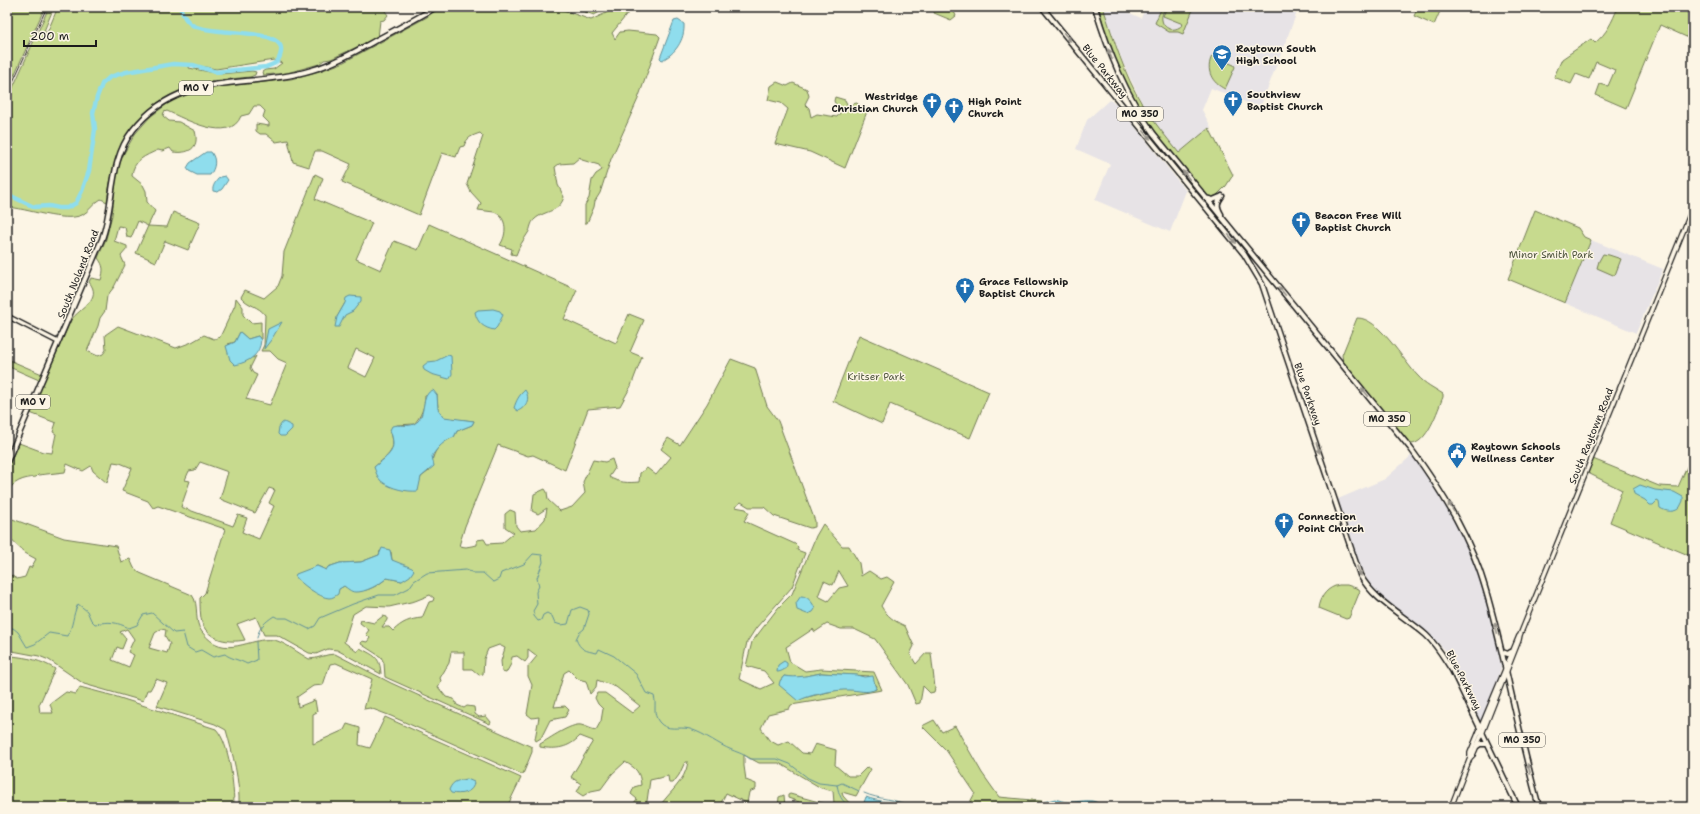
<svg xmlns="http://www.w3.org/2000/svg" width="1700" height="814" viewBox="0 0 1700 814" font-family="'Shantell Sans',sans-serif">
  <rect width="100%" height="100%" fill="#fcf5e5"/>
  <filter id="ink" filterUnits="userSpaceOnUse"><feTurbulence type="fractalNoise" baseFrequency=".025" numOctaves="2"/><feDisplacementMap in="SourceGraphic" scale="8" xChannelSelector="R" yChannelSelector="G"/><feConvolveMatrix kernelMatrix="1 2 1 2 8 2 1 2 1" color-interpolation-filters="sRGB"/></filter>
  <g filter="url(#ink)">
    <path fill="#e7e3e6" d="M1103 7H1116L1141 18 1146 7H1299L1260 108 1211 88 1202 110 1211 127 1179 153 1154 122 1142 103 1123 63Z
      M1109 100 1117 104 1186 191 1170 232 1095 200 1110 164 1076 149 1087 120Z
      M1591 240 1663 269 1636 333 1565 303Z
      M1412 455 1432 481 1452 514 1468 546 1484 592 1492 622 1501 666 1497 683 1481 722 1445 650 1432 637 1381 596 1369 583 1360 565 1338 499 1385 479Z"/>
    <path fill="#c7da8e" stroke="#727b55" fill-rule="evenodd" d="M7 7H45L7 91Z
      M49 7H54L44 31 47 33 58 7H362V10L367 7H382L388 15 384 20 380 21 378 37 331 59 324 60 319 64 287 73 263 75 262 72 265 70 274 69 282 63 274 60 216 69 190 64 189 68 220 74 252 71 256 72 255 75 250 77C231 79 211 80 192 86 137 103 113 148 107 202L101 199C93 203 90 211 82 215 64 223 26 208 7 207V101Z
      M439 7H555L591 20 619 7H633L612 33 615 39 620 32 628 31 657 34 660 37 638 99 611 159 600 193 595 201 594 207 587 223H585V205L589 198 592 180 596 174 602 170 599 165 582 160 580 157 573 163 559 164 555 167 558 185 564 197C559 213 545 210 535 219 530 223 531 229 528 233 523 241 519 246 516 255L511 254 512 249 500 245C507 235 508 217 494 212 489 211 483 211 478 210L481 203 471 192 467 184 483 136 480 133C472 136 467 137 464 146L460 147 456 157 442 153 419 215 342 182 351 164 322 151H315L309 167 293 162 288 140 276 142 266 134H260L256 131V124L269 126V123L263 117 265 111 260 106H254L249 114 241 116C230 144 185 119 167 111L164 112 163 116 169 121 179 122 195 131C200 149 188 154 173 152L170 148 162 151 158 150C145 156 133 160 132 176L143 185 146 191 147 202 155 211 148 226 167 227 173 212 200 223 188 250 165 241 156 262 136 253 148 226 138 221 131 238 127 237 125 227 118 226 114 241 127 246V249L121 256 125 265 114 287 107 296 105 311 100 318 98 326 87 351 98 356 103 354 106 350 105 335 118 326 176 348 192 342 204 335 214 339 220 337 235 305 236 298 243 307V315L251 323 261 322V340L258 336 248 339 240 332 235 342 228 344 253 358 256 356 250 368 253 373 257 375 246 399 270 405 287 363 278 359 270 351H261L264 345 265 315C259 306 248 306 241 297L245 290 264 298 278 286 282 276 284 252 315 174 323 178 315 199 372 223 356 259 381 270 394 241 418 250 429 224 577 290 564 319 616 343 629 314 644 320 630 352 642 357 631 386 620 406 588 409 565 470 533 455 528 456 498 445 465 526 459 546 466 547 477 545V540L484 539 487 544 502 543 514 533 505 527V514L510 510 515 512 516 526 520 531 536 529 545 519 547 508 538 514 532 511 534 494 545 489 547 492 548 500 560 511 572 507 585 493 583 482 593 460 605 462 612 459 615 468 609 477C619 483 628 483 639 482L640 473 647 468 656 475 671 457 661 449 668 438 680 445 707 404 731 359 755 368 767 406 778 421 815 521V527L810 528 774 516 764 507H749L741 502 735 507 746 509 749 513 744 521 795 544 798 547 797 550 805 553 792 587 756 628 747 642 739 679 761 689 774 683 764 671 746 666 752 642 778 608 792 594 816 536 823 524 842 546H849L859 563 861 576 869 571 881 579 887 577 894 582 881 606C887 616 894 621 905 626L914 646 910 654 916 664 926 653H931L935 688 934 692 930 693 923 686 920 703 916 704 908 685 875 639 854 629H841L827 624 815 632 813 629 786 647 790 662 805 671 821 669 874 672 882 690 791 705 789 709 768 714 761 728 769 740 778 745 789 741 802 753 810 754 815 744 836 750 835 765 848 776H858L867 767 871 769 856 796 842 792 843 796 852 806 851 807H838L834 803 833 791 821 788 779 763H759L744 755V766L746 780 756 784V789L749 792 747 803 726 793 721 803 726 807H659C670 791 685 782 688 762H685L679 775 673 783H669L668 776 650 780 647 801 644 807H631L637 799 631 794 634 787 641 785C640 772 636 768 625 762L612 774 601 789 591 791 583 796 577 792 581 784 571 777 593 741 580 736C569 748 556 750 540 747V744C549 739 571 723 581 725 586 726 590 729 596 730L601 721 603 709 598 704 595 698 597 693H605L632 713 640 706 616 687 597 680 596 687 590 694 586 681 578 679 569 670 564 673 554 707 565 706 569 710 565 717 550 720 541 738 536 741 535 739 539 717 532 718 527 714 532 685 528 676V667L537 656 528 649V658L525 662 517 656 512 657 511 664 506 673 502 672 501 661 505 648 499 645 488 649 484 659 483 674 479 675 472 669H464V652H451L449 663 440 678 441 681 438 687 446 697 454 699 457 705 464 708 467 706 474 707 475 714 479 717 486 716 491 722 490 724 385 677 384 663 381 657 361 644 362 641 367 642 370 638 366 634 369 630 360 623 361 620 374 623 383 616 387 617V620L382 627H389L393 631C402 622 410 619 422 618L429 602 433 601 434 598 430 595 415 601 389 607 366 606 353 614 344 642 357 652 360 648C374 656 380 656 381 674L337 650 328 649 316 654 309 653 277 635H264L256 617 237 624 245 640C229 643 209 641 202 623 200 616 200 605 200 598L205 593 225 529 158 506 153 508 148 501 122 491 132 468 120 463 113 462 107 483 93 471 91 466 83 471 67 464 65 472 38 475 36 477C24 478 12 481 7 494V469L18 444 19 443 43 452 52 453 56 434 53 432 56 423 30 413 71 320C80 308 103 299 89 282L91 278 101 280C104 270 104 266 98 258L106 239 112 215 117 170 123 155 135 134 150 117 167 104 189 93 208 88 291 79 320 71 342 63 427 17ZM345 303 353 311 337 317ZM356 349 375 358 366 377 348 368ZM437 395 438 409 444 418 474 421 472 425 457 431 454 437C435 444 434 454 429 471L421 477 418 485 374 467C388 455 398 451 390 430L397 425 414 424C421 417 425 406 425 396ZM200 462 228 472 220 499 255 513 269 488 275 490 269 503 274 506 259 539 242 532 247 518 238 515 233 526 181 507 190 481 185 480 189 471 195 470ZM380 551 391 552 392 560 402 581 387 578C374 589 359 596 344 586L339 589 311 590 295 576 317 566 327 570 328 567 340 563 361 562 379 555ZM839 571 848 586 839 588 828 601 818 596 824 581 833 585ZM821 673 869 676 877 686 876 689 865 691 848 689 837 690 799 699 780 681 784 676C796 680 809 675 821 673Z
      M571 7H610L594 15Z
      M936 7H952L956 16 951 20 934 13Z
      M1099 7H1103C1114 40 1124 74 1142 104 1153 121 1166 137 1179 153L1209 128 1233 175 1226 186 1215 197H1209L1205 194C1155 133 1116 87 1099 7Z
      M1162 7H1166C1164 11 1161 15 1162 20 1164 31 1177 32 1183 24L1163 16 1167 7H1194L1183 34 1178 32H1169L1155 23Z
      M1418 7H1448L1447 9H1441L1434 25 1414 16Z
      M1618 7H1693V40L1660 25 1626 108 1596 95 1600 84 1608 86 1615 70 1596 62 1589 79 1576 74 1571 84 1554 77 1562 59 1591 39 1595 43C1607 33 1612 22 1618 7Z
      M1212 56 1234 65 1235 67 1225 89C1212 83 1205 70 1212 56Z
      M777 82 787 86 793 83 807 89 809 96 805 104 809 108 811 117 817 114 837 117 840 113 834 101 835 97 845 100 849 108H851L852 104 857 103 861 107 868 109 845 168 810 152 775 144 788 109 781 103 768 100 771 86Z
      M1535 210 1578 228 1584 237 1591 240 1565 303 1508 279Z
      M1603 254 1609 255 1621 259 1615 275H1613L1597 268 1599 261Z
      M1357 318C1379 317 1403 361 1418 376 1425 384 1434 388 1443 394V397C1438 409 1427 445 1410 444L1343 362 1342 355Z
      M859 335 989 392 970 438 890 404 882 424 833 401Z
      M7 359 42 374 39 380 7 366Z
      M1593 459 1659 486 1678 487 1690 460 1693 461V557L1610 522 1622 490 1588 473Z
      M7 517 64 538 116 546 121 562 130 559 134 568 140 573 192 595C200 605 193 621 202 632 225 662 250 636 274 640 284 642 300 654 309 659 318 659 325 654 335 654L391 683 532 747V752L523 774H521L391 716 370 708 364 709 372 679 336 663 330 664 323 685 313 686 297 697 298 707 315 700 317 712 313 714V744L344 730 347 724 360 728 359 745 370 748 385 717 521 778 507 807H239C240 780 233 755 226 730L215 724 157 706 167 683 156 679 150 690H147L143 701 84 684 49 660 39 656 7 650V573L17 579 25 577 29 567 31 568 36 559 25 553 7 536ZM127 629 134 639 128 652 134 655 129 667 112 660 117 647 122 649 126 639 120 632ZM161 629 166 630 165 636 170 644 167 653 149 648 155 633Z
      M1339 585H1347L1359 589 1360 591 1349 618 1346 619 1319 608C1320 596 1328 587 1339 585Z
      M12 656C28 658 41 660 55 669L39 705 40 713H53L50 704 66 692 76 694 80 687 114 696 216 729C230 744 234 787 234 807H7V723H10V709L7 708V669Z
      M934 720 942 732 955 726 982 773 999 797 1042 801 1041 807H966L969 804 975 793 946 750 922 726Z
      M790 794 826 804 831 807H797L799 802 788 798V795Z
      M784 795 785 807H778L779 797Z"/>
    <path fill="#8fdded" stroke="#619099" d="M678 20 684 24C685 40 675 54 662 60L660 58 674 21Z
      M206 152H211C217 160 215 168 210 175H197L189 171 187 168 190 163Z
      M225 176 228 180 222 189 218 192 213 191C212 186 216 181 220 177Z
      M350 296 361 297V301L353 311 345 315 339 327H335L337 317 345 303 346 298Z
      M493 309 500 311 503 315 497 327 494 330C484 328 477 323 475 312L478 310Z
      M282 322 271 340 264 349 268 329Z
      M240 332 248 339 258 336 261 340C260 355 249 362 235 365L230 360 226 346 235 342Z
      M448 355 451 356 452 374 449 379 431 374 424 370 423 366 428 362 436 361Z
      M433 390 437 395 438 409 444 417 474 421 472 425 457 431 454 437C444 441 438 447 432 456L434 466 421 477 418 491C407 492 391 489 381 481 377 477 376 472 374 467 389 455 398 451 390 430L392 426C399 424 408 427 414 424 428 418 419 394 433 390Z
      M525 390C531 399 526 407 518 411L514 408C516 401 519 395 525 390Z
      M284 422 292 426V429L285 436H280L278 434 279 427 282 423Z
      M1640 485 1655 490 1674 492 1683 497V501C1682 503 1681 505 1680 507 1676 513 1666 512 1660 508L1659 502 1657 501 1653 505H1650L1645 500 1634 494 1633 489Z
      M382 548 390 550 392 560 412 568 414 570 410 576 402 581 387 578C380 584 365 593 355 592 351 592 347 588 344 586L339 589 338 594C335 596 333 598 329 598 320 598 300 583 295 576L296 574 317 566 326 570 328 567 340 563 361 562 379 555Z
      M801 596C807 596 813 602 815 609L813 612 807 614 797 610 796 603Z
      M784 661 787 663C788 668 782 672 777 672L778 665Z
      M821 673 857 675 864 677 873 676 876 689C867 694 858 690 849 690 838 689 808 695 798 701L779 685 780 681 784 676C797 678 807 676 821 673Z
      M467 779 474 782C474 793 460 795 451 793L449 790C453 780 458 781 467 779Z
      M866 797C878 802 892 801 903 807H867L863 805Z
      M1055 799C1059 800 1064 802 1068 802 1079 803 1094 796 1102 807H1041L1044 802Z"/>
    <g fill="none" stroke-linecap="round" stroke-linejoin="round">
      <path stroke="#619099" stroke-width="1" d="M1682 7 1693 19
        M7 629 13 628 18 632 27 647 35 644 49 633 67 636C74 625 72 616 78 604L87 611 91 620 95 624C110 621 116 622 129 628L137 625 143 615 152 613 174 633 183 632 187 647 195 652 201 650 213 657 225 654C229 658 240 660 247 664L257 660 256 642
        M257 638C259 627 265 622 274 616L278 618H287L309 629 315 626 320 618 353 604 379 595H395L409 588 414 581 427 573 466 570 474 573H483L493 582 499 579 501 573 524 564 533 554 542 555 543 562 537 578 539 586 536 592 537 604 533 611 534 616 538 621 541 620 543 615 547 613 552 616 555 623 561 625 568 624 572 610 580 607 588 610 589 614 584 629 579 633 576 639C580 650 586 651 597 653L599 649 614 656 636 674 646 693 654 696C657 705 652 713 659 722 667 732 679 726 690 729 706 734 717 744 732 750 739 753 744 754 750 759H777L790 764 808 778 819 783 837 785C839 794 841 802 850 806
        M837 785 842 783 859 791
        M864 793C879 800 896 798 911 807
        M1024 807 1028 804 1042 805"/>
      <path stroke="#8fdded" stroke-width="4.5" d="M7 194 34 207 49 206 59 208H67L76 203 82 191 89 171 95 129 93 113 97 97 102 84 110 77 126 72 173 64 193 65 216 72 266 67C272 65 278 63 280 56 281 53 282 48 280 45 271 29 213 35 194 26 186 22 183 15 180 7"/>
      <defs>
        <path id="secondary" d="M7 316 58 342
          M1470 758V753L1519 636
          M1451 807 1470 758 1473 755 1482 734 1519 640 1520 635 1693 207"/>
        <path id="primary" d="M7 462 102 239C115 203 108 162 133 130 181 69 247 90 312 70 336 63 358 50 380 38 399 28 418 18 436 7"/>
        <path id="trunk" d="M1042 7 1244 254 1262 284 1270 308 1360 575C1375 602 1404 615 1426 635 1437 645 1444 658 1452 670L1518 807
          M1095 7C1109 54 1125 93 1153 133L1411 449C1439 487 1463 525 1479 569 1488 594 1494 620 1500 645 1513 699 1524 754 1539 807
          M1205 198 1213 200 1220 197
          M1221 214C1216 206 1217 203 1222 196
          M1502 652 1508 654 1511 652
          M1477 746 1480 744H1487"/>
      </defs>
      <use href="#secondary" stroke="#1c1c1c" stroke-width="6"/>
      <use href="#primary" stroke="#1c1c1c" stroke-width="7"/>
      <use href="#trunk" stroke="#1c1c1c" stroke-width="7"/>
      <use href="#secondary" stroke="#fcf5e5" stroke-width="3.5"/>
      <use href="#primary" stroke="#fcf5e5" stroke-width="4"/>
      <use href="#trunk" stroke="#fcf5e5" stroke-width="4"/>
      <path stroke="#1c1c1c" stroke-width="1" d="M7 95 47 7"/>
    </g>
    <defs><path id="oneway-solid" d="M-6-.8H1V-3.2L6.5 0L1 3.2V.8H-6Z"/></defs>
    <g fill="#97938b">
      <use href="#oneway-solid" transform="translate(1067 37) rotate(51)"/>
      <use href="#oneway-solid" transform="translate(1110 54) rotate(-110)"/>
      <use href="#oneway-solid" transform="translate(1147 135) rotate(51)"/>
      <use href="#oneway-solid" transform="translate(1186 175) rotate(-129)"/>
      <use href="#oneway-solid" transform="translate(1232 239) rotate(51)"/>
      <use href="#oneway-solid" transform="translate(1282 291) rotate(-129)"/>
      <use href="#oneway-solid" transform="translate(1365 392) rotate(-129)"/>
      <use href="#oneway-solid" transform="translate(1318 448) rotate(72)"/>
      <use href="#oneway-solid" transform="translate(1451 507) rotate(-120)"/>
      <use href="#oneway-solid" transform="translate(1359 571) rotate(68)"/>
      <use href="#oneway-solid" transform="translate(1496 628) rotate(-104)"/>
      <use href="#oneway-solid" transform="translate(1529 769) rotate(-105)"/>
    </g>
  </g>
  <defs>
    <symbol id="school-pin" viewBox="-11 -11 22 30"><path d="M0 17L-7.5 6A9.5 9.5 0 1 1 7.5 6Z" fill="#1f6fb2" stroke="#fcf5e5"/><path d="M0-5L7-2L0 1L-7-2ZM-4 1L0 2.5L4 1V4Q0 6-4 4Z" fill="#fff"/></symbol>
    <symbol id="church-pin" viewBox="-11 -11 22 30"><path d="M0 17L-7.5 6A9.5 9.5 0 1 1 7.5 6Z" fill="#1f6fb2" stroke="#fcf5e5"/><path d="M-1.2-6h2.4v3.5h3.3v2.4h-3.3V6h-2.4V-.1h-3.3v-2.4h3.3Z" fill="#fff"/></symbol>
    <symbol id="civic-pin" viewBox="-11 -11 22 30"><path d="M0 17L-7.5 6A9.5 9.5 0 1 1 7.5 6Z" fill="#1f6fb2" stroke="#fcf5e5"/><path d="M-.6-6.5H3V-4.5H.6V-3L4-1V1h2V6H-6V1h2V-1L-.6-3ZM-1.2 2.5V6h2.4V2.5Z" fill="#fff"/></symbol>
  </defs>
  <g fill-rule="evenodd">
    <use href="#school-pin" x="1211" y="43" width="22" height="30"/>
    <use href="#church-pin" x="1222" y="89" width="22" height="30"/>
    <use href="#church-pin" x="921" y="91" width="22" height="30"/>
    <use href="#church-pin" x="943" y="96" width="22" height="30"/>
    <use href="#church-pin" x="1290" y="210" width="22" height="30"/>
    <use href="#church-pin" x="954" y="276" width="22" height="30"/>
    <use href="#civic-pin" x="1446" y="441" width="22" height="30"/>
    <use href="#church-pin" x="1273" y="511" width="22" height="30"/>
  </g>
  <g text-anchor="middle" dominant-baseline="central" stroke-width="3" stroke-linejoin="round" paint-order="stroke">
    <g fill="#fcf5e5" stroke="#5f5d58" stroke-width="1">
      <rect x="179" y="81" width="34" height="14" rx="3"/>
      <rect x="1117" y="107" width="46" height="14" rx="3"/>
      <rect x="16" y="395" width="34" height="14" rx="3"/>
      <rect x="1364" y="412" width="46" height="14" rx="3"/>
      <rect x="1499" y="733" width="46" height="14" rx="3"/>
    </g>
    <g font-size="9" font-weight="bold" fill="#1c1c1c">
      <text x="196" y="88">MO V</text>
      <text x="1140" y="114">MO 350</text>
      <text x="33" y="402">MO V</text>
      <text x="1387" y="419">MO 350</text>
      <text x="1522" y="740">MO 350</text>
    </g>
    <g font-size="10" font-weight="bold" fill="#1c1c1c" stroke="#fcf5e5" text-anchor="start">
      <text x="1236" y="48">Raytown South<tspan x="1236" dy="12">High School</tspan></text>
      <text x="1247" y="94">Southview<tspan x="1247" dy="12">Baptist Church</tspan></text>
      <text x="918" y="96" text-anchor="end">Westridge<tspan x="918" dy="12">Christian Church</tspan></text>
      <text x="968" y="101">High Point<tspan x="968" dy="12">Church</tspan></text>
      <text x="1315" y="215">Beacon Free Will<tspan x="1315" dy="12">Baptist Church</tspan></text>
      <text x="979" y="281">Grace Fellowship<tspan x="979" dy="12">Baptist Church</tspan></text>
      <text x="1471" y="446">Raytown Schools<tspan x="1471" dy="12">Wellness Center</tspan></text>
      <text x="1298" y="516">Connection<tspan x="1298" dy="12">Point Church</tspan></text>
    </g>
    <g font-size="10" fill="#1c1c1c" stroke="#fcf5e5">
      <text transform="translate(1105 71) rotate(51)">Blue Parkway</text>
      <text transform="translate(78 274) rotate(-68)">South Noland Road</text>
      <text transform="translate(1308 394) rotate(71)">Blue Parkway</text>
      <text transform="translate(1591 436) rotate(-68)">South Raytown Road</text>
      <text transform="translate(1464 680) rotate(63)">Blue Parkway</text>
    </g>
    <g font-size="10" fill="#4f553e" stroke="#fcf5e5">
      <text x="1551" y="254">Minor Smith Park</text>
      <text x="876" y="376">Kritser Park</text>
    </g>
  </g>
  <rect width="1700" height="814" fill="none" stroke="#fcf5e5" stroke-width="24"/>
  <rect x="12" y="12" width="1676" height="790" fill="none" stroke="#1c1c1c" stroke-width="1.5" filter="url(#ink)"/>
  <path d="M24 40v6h72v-6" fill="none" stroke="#1c1c1c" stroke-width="2"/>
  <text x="30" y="40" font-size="12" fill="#1c1c1c" stroke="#fcf5e5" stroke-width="3" paint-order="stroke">200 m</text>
</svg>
